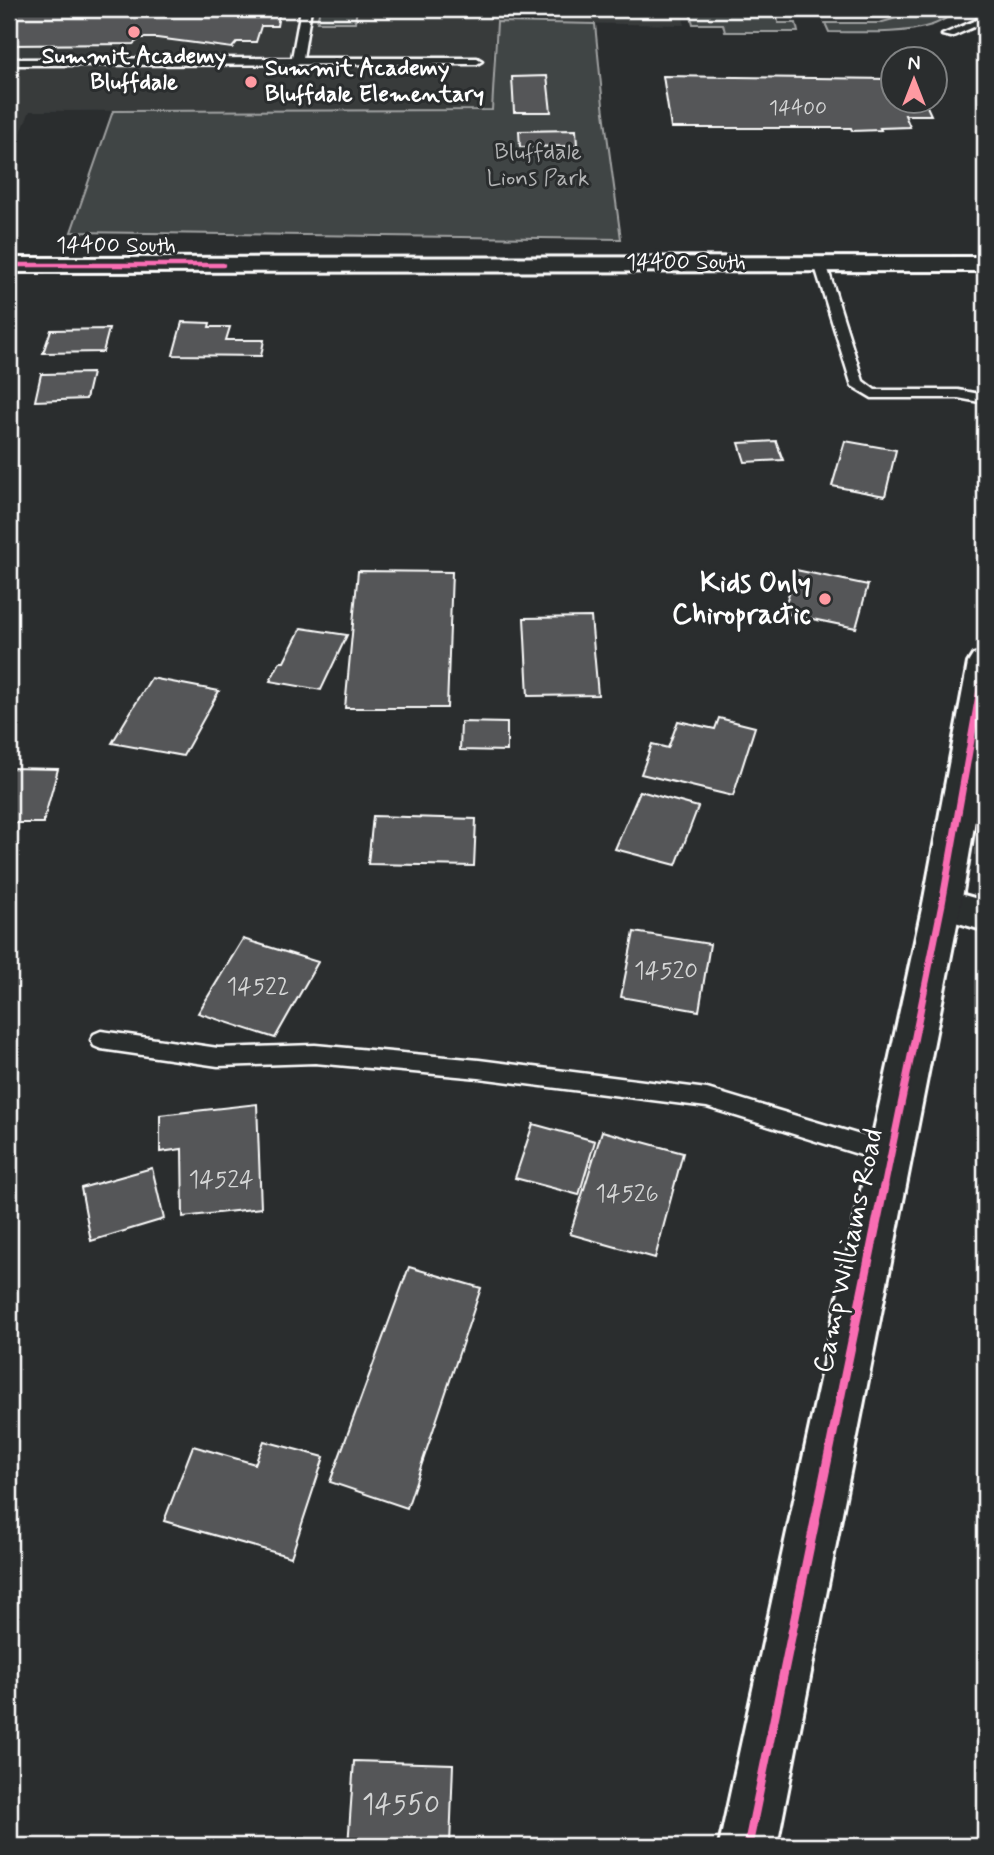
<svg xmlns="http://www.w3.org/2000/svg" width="994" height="1855" viewBox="0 0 994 1855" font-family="Mynerve,sans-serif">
  <rect width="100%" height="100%" fill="#2a2d2e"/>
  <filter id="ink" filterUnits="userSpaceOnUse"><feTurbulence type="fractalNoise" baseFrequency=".0143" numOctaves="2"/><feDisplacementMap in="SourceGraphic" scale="14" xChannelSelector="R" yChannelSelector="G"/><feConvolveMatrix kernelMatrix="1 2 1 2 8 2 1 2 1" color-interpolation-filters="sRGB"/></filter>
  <g filter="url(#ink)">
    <path fill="#373a3b" d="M9 9H681L685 25 497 22 493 52V110L30 111 9 161Z"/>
    <path fill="#414445" stroke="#a0a2a2" stroke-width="2" d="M320 9H357L355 22H317Z
      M689 9H777L778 23H796L798 32H725L723 24H693Z
      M929 9H966C953 12 945 21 932 25 900 35 862 32 829 32L825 23H879Z
      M497 22 595 24 603 105 621 239 71 232 113 111 492 110Z"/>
    <path fill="#555758" stroke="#fff" stroke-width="2" d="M9 9H280L277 26H261L256 42H237L232 48 157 38H141L133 44 9 45Z
      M547 76 551 112H514L512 77Z
      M663 76 891 79 892 102H925L931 115H905L910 127 880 128 881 130 852 131 851 128H671Z
      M576 130 577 146 520 147 519 131Z
      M182 322 210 323 209 327H230L226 340H264L261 356 173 355Z
      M109 329 103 352 43 353 51 330Z
      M92 373 86 399 35 401 41 374Z
      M776 441 783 460 745 462 739 443Z
      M845 441 896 450 885 496 832 486Z
      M796 570 868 585 856 628 783 613Z
      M358 571 452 572 447 708H345Z
      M591 617 598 695 528 696 524 618Z
      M301 628 347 635 321 690 270 681 280 662H284Z
      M151 678 219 691 183 756 112 743Z
      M719 718 755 727 733 796 641 774 652 744 668 748 678 721 715 729Z
      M461 722 507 723V751L460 750Z
      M9 768 58 769 43 823H9Z
      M640 791 698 807 676 865 615 849Z
      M373 816 476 819 474 866 368 864Z
      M634 932 710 944 699 1011 621 997Z
      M243 939 318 962 275 1038 198 1013Z
      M257 1104 261 1208 183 1217 182 1149 160 1152V1115Z
      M533 1124 595 1141 579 1195 515 1178Z
      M602 1131 683 1153 655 1258 570 1234Z
      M152 1168 164 1219 91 1241 81 1188Z
      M409 1267 481 1288 407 1508 330 1482Z
      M264 1441 324 1457 291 1557 164 1521 193 1446 255 1464Z
      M354 1761 453 1764 450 1846H348Z"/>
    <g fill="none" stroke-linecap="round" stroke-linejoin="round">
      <defs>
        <path id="service" d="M301 9H311L303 58H477L482 61 477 64 9 65V59L292 58Z
          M985 16V22L951 37 942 35Z
          M820 259 826 263 863 381 875 390H958L985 395V403L958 398H872L852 386 814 263Z
          M101 1031 218 1048 315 1045 479 1060 707 1089 890 1144 898 1147 901 1154 898 1161 890 1164 707 1107 479 1078 315 1063 218 1066 101 1049 94 1046 91 1040 94 1034Z"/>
        <path id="minor" d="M942 889 985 901V931L929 914 923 904 929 894Z"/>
        <path id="secondary" d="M985 257V271L9 272V258Z"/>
        <path id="primary" d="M985 652V760L961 904 777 1846H719L923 904 968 663 973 655Z"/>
      </defs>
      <use href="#service" stroke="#fff" stroke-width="5"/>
      <use href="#minor" stroke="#fff" stroke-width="6"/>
      <use href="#secondary" stroke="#fff" stroke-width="6"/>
      <use href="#primary" stroke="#fff" stroke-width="6"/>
      <use href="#service" fill="#2a2d2e" fill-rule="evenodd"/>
      <use href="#minor" fill="#2a2d2e" fill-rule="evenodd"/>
      <use href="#secondary" fill="#2a2d2e" fill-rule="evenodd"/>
      <use href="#primary" fill="#2a2d2e" fill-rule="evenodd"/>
      <defs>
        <path id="cycleway-far3" d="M9 265H223"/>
        <path id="cycleway-far2" d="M982 680 985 663"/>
        <path id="cycleway-far1" d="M884 1188 942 904 982 678"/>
        <path id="cycleway" d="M748 1846 884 1186"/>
      </defs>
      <use href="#cycleway-far3" stroke="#2a2d2e" stroke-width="7"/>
      <use href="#cycleway-far2" stroke="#2a2d2e" stroke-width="9"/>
      <use href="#cycleway-far1" stroke="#2a2d2e" stroke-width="11"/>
      <use href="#cycleway" stroke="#2a2d2e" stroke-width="13"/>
      <use href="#cycleway-far3" stroke="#f96db3" stroke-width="4.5"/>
      <use href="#cycleway-far2" stroke="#f96db3" stroke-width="5"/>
      <use href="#cycleway-far1" stroke="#f96db3" stroke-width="7"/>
      <use href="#cycleway" stroke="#f96db3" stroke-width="9"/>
    </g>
  </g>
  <g fill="#ff9aa2" stroke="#2a2d2e" stroke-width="2.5">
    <circle cx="134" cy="32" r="7"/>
    <circle cx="251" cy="82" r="7"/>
    <circle cx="825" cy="599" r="7"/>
  </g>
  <g text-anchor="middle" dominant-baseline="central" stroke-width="6" stroke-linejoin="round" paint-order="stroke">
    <g font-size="21" fill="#d4d5d5">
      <text x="798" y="108">14400</text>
    </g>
    <g font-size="23" font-weight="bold" fill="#fff" stroke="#2a2d2e">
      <text x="134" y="57">Summit Academy<tspan x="134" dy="26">Bluffdale</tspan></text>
      <text x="265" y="69" text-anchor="start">Summit Academy<tspan x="265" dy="26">Bluffdale Elementary</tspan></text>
    </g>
    <g font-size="23" fill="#b3b4b5" stroke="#2a2d2e">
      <text x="538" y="153">Bluffdale<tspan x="538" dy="26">Lions Park</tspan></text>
    </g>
    <g font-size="23" fill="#fff" stroke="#2a2d2e">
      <text x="116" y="246">14400 South</text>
      <text x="686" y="263">14400 South</text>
    </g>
    <g font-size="24" fill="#d4d5d5">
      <text x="666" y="971">14520</text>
      <text x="258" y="987">14522</text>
      <text x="221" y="1180">14524</text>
      <text x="627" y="1194">14526</text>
    </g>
    <g font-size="28" font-weight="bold" fill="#fff" stroke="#2a2d2e" text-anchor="end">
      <text x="811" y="583">Kids Only<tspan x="811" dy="32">Chiropractic</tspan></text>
    </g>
    <g font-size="28" fill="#fff" stroke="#2a2d2e">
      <text transform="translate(849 1251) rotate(-78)">Camp Williams Road</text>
    </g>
    <g font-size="28" fill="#d4d5d5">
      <text x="401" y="1805">14550</text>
    </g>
  </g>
  <rect width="994" height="1855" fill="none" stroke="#2a2d2e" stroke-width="35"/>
  <rect x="18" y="18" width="959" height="1820" fill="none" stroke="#fff" stroke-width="2.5" filter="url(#ink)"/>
  <g transform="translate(914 80)"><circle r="33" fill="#2a2d2e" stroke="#7f8182" stroke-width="2"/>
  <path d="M0-5L12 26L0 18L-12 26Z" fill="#ff9aa2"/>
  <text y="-10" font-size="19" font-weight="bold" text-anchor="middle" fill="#ffffff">N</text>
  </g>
</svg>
